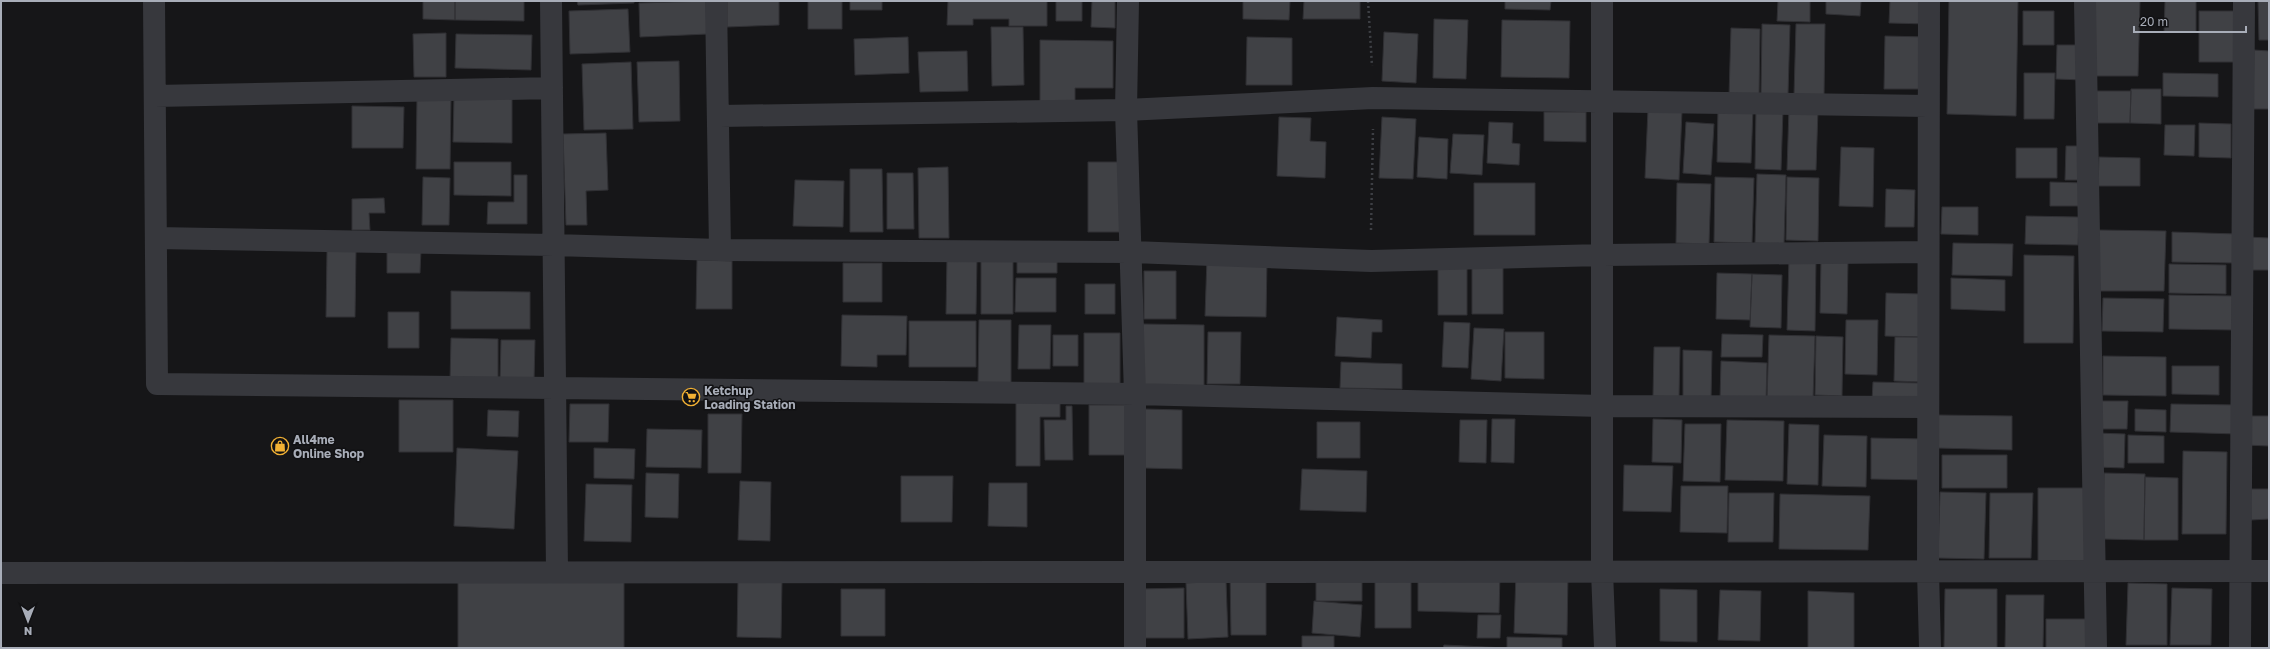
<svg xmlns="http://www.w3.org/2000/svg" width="2270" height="649" viewBox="0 0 2270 649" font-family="'Golos Text',sans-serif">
  <rect width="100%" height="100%" fill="#161618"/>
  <path fill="#404145" stroke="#303034" d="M423 1H455V20L423 19Z
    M455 1H524V21L455 20Z
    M577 1H634V3L578 5Z
    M708 1V34L640 37 639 3Z
    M727 1H779V25L727 27Z
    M808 1H842V29H808Z
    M850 1H882V10H850Z
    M948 1H1047V26H1009V19H973V25H947Z
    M1056 1H1082V21H1056Z
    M1092 1H1115V28L1091 27Z
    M1243 1H1290L1289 20 1243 19Z
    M1304 1H1360V19H1303Z
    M1505 1H1551L1550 10 1505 9Z
    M1778 1H1810V22L1777 21Z
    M1826 1H1861L1860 16 1826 14Z
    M1890 1H1928V24L1889 23Z
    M1949 1H2018L2016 116 1947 114Z
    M2092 1H2140L2138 76H2091Z
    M2165 1H2196V32H2164Z
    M2258 1H2269V40H2259Z
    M628 9 630 52 570 54 569 11Z
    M2023 11H2054V45H2023Z
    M2199 11H2241L2240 62H2199Z
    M1434 19 1468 20 1466 79 1433 78Z
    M1502 20 1570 21 1569 78 1501 77Z
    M1762 24 1790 25 1788 94H1761Z
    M1796 24H1825L1824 96 1794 95Z
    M991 27H1023L1024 85 992 86Z
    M1731 28 1760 29 1759 97 1729 96Z
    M1384 32 1418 34 1416 83 1382 81Z
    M446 33V77H414L413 34Z
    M456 34 532 35 531 70 455 68Z
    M1885 36 1927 37 1926 89H1884Z
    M908 37 909 73 855 75 854 39Z
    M1247 37 1292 38V85H1246Z
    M1040 40 1113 41V88H1075V106H1040Z
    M2057 45H2084L2083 80 2056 79Z
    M2254 50 2269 51V109H2253Z
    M967 51 968 91 920 92 918 52Z
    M679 61 680 121 639 122 637 62Z
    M631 62 633 129 584 130 582 64Z
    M2024 73H2055L2054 119H2024Z
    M2163 73 2218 74V97L2163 96Z
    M2131 89H2161V124L2130 123Z
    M2096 91H2131L2130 123H2096Z
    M417 97 451 98 450 169H416Z
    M454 97 512 98V143L453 142Z
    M352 106 404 107 403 148H352Z
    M1718 107 1753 108 1751 163 1717 162Z
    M1756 108 1783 109 1781 170 1755 169Z
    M1789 108 1818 109 1816 170H1787Z
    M1648 109 1682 111 1679 180 1645 178Z
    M1544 112H1586V142L1544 141Z
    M1279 117 1311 118 1310 141 1326 142 1325 178 1277 176Z
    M1382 117 1416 119 1413 179 1379 178Z
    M1489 122 1513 123 1512 143 1520 144 1519 165 1487 163Z
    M1686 122 1714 124 1711 175 1683 173Z
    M2199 123 2231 124V158L2199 157Z
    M2165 125H2195L2194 156 2164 155Z
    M606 133 608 190 586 191 587 225H566L563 134Z
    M1453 134 1484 135 1482 175 1450 173Z
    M1419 137 1448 139 1447 179 1417 177Z
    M2066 146H2086L2085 180H2065Z
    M1841 147 1874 148 1873 207 1839 206Z
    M2016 148H2057V178H2016Z
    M2099 157 2140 158V186H2098Z
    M454 162H511V196L454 195Z
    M1088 162H1124V232H1088Z
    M948 167 949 238H919L918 168Z
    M850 169H882L883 232H850Z
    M887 173H913L914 229H887Z
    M1757 174 1786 175 1784 244 1755 243Z
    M514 175H527V224H487L488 202H514Z
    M423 177 450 178 449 225H422Z
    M1715 177 1754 178 1752 243 1714 242Z
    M1787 177 1819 178 1818 241 1786 240Z
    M795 180 844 181 843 227 793 226Z
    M2050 182 2085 183V206H2050Z
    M1474 183H1535V235H1474Z
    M1677 183 1711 184 1709 244 1676 243Z
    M1886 189 1915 190 1914 227H1885Z
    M384 198 385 213H369L370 230H352V199Z
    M1942 207H1978V235L1941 234Z
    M2026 216 2079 217 2078 245 2025 244Z
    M2098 230 2166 231 2164 291H2097Z
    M2172 232 2237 234 2236 263 2172 262Z
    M2247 237 2269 238V270H2247Z
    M1953 243 2013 244 2012 276 1952 275Z
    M387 250H421L420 273H387Z
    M327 251H356L355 317H326Z
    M2024 255 2074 256 2073 343H2024Z
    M947 257H977L976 314H946Z
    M1789 257 1816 258 1815 331 1787 330Z
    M981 258H1013V314H981Z
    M1017 258H1057V273H1017Z
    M1207 258 1267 260 1266 317 1205 316Z
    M697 260 732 261V309H696Z
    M1438 260H1467V315H1438Z
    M1821 260H1848L1847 314 1820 313Z
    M1472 262H1503V314H1472Z
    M843 263H882V302H843Z
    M2169 264 2226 265V294L2169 293Z
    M1144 271H1176V319H1144Z
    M1717 273 1752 274 1750 320 1716 319Z
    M1752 274 1782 275 1781 328 1750 327Z
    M1016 278H1056V312H1015Z
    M1951 278 2005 280V311L1951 309Z
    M1085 284H1115V314H1085Z
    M451 291 530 292V329H451Z
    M1886 293 1921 294 1920 337 1885 336Z
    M2169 295 2235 296 2234 330 2169 329Z
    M2103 298 2164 299 2163 332 2102 331Z
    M388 312H419V348H388Z
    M842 315 907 316 906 355H877V367L841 366Z
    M1337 317 1382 320V332H1372L1371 358 1335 356Z
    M979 320H1011V384H978Z
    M1846 320H1878L1877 375 1845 374Z
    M909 321H976V367H909Z
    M1444 322 1470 323 1468 368 1442 367Z
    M1143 324 1204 325V390L1141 389Z
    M1019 325H1051L1050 369H1018Z
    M1474 328 1504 329 1501 381 1471 379Z
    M1208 332H1241L1240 384H1207Z
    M1505 332H1544V379L1505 378Z
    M1084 333H1120V386H1084Z
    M1722 334 1763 335 1762 357H1721Z
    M1053 335H1078V366H1053Z
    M1769 335 1815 336 1813 400 1767 399Z
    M1816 336 1843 337 1842 396 1815 395Z
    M1895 337H1922L1921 382 1894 381Z
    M451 338 498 339V382L450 381Z
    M501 340H535L534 381H500Z
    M1654 347H1680L1679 397 1653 396Z
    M1683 350 1712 351 1711 400 1683 399Z
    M2103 356 2166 357V396L2103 395Z
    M1721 361 1767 363 1766 401 1720 400Z
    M1341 362 1402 364V389L1340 388Z
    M2172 366H2219V395L2172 394Z
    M1873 382 1919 383V402L1872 401Z
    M1016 398H1060V417H1040V466H1016Z
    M399 400H453V452H399Z
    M2097 401H2128L2127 429H2097Z
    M570 404H609L608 442H569Z
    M2171 404 2238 405V434L2170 432Z
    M1089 405H1125V455H1089Z
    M1066 406H1072L1073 460H1045L1044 420H1066Z
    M1145 409 1182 410V469L1144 468Z
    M2135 409 2166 410V432L2135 431Z
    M488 410 519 411 518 437 487 436Z
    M708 414H742L741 473H708Z
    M1937 415 2012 416V450L1937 448Z
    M2245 416H2269V446L2245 445Z
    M1492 419H1515L1514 463 1491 462Z
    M1653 419 1682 420 1681 463 1652 462Z
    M1460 420H1487L1486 463 1459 462Z
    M1727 420 1784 421 1783 481 1725 480Z
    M1317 422H1360V458H1317Z
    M1685 424H1721L1720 482 1683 481Z
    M1789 424 1819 425 1818 485 1787 484Z
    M647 429 702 430 701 468 646 467Z
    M2096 433 2125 434 2124 468 2096 467Z
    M1824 435 1867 436 1866 487 1822 486Z
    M2128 435 2164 436V463H2128Z
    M1871 438 1925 439V480L1871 479Z
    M457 448 518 451 514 529 454 526Z
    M594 448 635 449 634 479 594 478Z
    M2183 451 2227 452 2226 534H2182Z
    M1942 455H2007V488H1942Z
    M1624 465 1673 466 1671 512 1623 511Z
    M1302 469 1367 471 1366 512 1300 510Z
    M646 473 679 474 678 518 645 517Z
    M2104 473 2145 474 2144 540 2103 539Z
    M901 476H953L952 522H901Z
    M2145 477 2178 478V540H2144Z
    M740 481 771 482 770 541 738 540Z
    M989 483H1027V527L988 526Z
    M586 484 632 485 631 542 584 541Z
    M1681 486H1728L1727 533 1680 532Z
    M2038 488H2085V561H2038Z
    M2250 489H2269V519L2251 520Z
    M1940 492 1986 493 1984 559 1938 558Z
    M1729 493H1774L1773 542H1728Z
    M1990 493H2033L2031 558H1989Z
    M1780 494 1870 496 1868 550 1779 549Z
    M1516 572 1568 573 1567 635 1514 633Z
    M1230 573H1266V635H1231Z
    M1316 573H1362V601H1316Z
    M1375 573H1411V628H1375Z
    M1418 573 1500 574 1499 613 1418 611Z
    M624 575V648H458V576Z
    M738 580 782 581 781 638 737 637Z
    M1226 581 1228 637 1188 639 1186 583Z
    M2128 583 2167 584V645H2126Z
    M1184 588V638H1139L1138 589Z
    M2172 588 2212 589 2211 645H2170Z
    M841 589H885V636H841Z
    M1660 589 1697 590V642L1660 641Z
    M1945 589H1997V648H1944Z
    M1720 590 1761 591 1760 641 1718 640Z
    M1808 591 1854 593V648H1808Z
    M2006 595H2044L2043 648H2005Z
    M1314 601 1362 605 1360 637 1312 633Z
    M1478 615H1501L1500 638H1477Z
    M2046 619H2093V648H2046Z
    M1302 636H1334V648H1302Z
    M1507 637 1562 638V648H1507Z
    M1444 645 1506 648H1443Z"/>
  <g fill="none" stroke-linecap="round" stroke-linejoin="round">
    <path stroke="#3d3f44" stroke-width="2.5" stroke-dasharray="2 3" stroke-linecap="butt" d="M1368 1 1372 66
      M1371 230 1373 129"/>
    <path stroke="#37383d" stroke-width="22" d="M154 1 157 384 1135 394 1602 406 1928 407
      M551 1 557 572
      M716 1 720 250
      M1128 1 1126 110 1135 394V648
      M1602 1V571L1605 648
      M1929 1 1928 571 1930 648
      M2085 1 2096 648
      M155 96 552 88
      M720 116 1126 110 1373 98 1928 106
      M156 238 554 245 720 250 1132 252 1371 261 1602 255 1928 252
      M1 573 2269 571
      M2240 648 2244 1"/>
  </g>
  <defs>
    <symbol id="supermarket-ring" viewBox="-11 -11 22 22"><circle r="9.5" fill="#111113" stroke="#f2b134" stroke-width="1.5"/><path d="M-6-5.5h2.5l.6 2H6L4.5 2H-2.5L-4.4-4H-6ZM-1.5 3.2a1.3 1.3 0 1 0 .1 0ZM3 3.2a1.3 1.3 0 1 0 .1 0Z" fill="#f2b134"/></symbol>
    <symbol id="shop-ring" viewBox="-11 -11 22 22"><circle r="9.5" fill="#111113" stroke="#f2b134" stroke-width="1.5"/><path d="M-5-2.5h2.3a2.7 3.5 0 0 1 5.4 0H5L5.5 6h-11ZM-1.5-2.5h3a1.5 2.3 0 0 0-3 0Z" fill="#f2b134"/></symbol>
  </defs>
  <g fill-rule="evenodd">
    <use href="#supermarket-ring" x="681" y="387" width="20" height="20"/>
    <use href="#shop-ring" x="270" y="436" width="20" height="20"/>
  </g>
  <g text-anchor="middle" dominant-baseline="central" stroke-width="3" stroke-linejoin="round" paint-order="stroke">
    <g font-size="12" font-weight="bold" fill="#a8adb8" stroke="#111113" text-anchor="start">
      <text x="704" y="390">Ketchup<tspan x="704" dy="14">Loading Station</tspan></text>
      <text x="293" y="439">All4me<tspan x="293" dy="14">Online Shop</tspan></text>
    </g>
  </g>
  <rect width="2270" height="649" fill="none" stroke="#a8adb8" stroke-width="4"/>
  <g transform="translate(28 621) rotate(180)" stroke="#111113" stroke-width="3" paint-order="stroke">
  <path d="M0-3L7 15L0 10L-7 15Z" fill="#a8adb8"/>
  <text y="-6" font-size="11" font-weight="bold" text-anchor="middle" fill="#a8adb8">N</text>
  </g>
  <path d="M2134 26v6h112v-6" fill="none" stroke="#a8adb8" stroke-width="2"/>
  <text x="2140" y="26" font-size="12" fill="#a8adb8" stroke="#111113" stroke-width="3" paint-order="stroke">20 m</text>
</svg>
